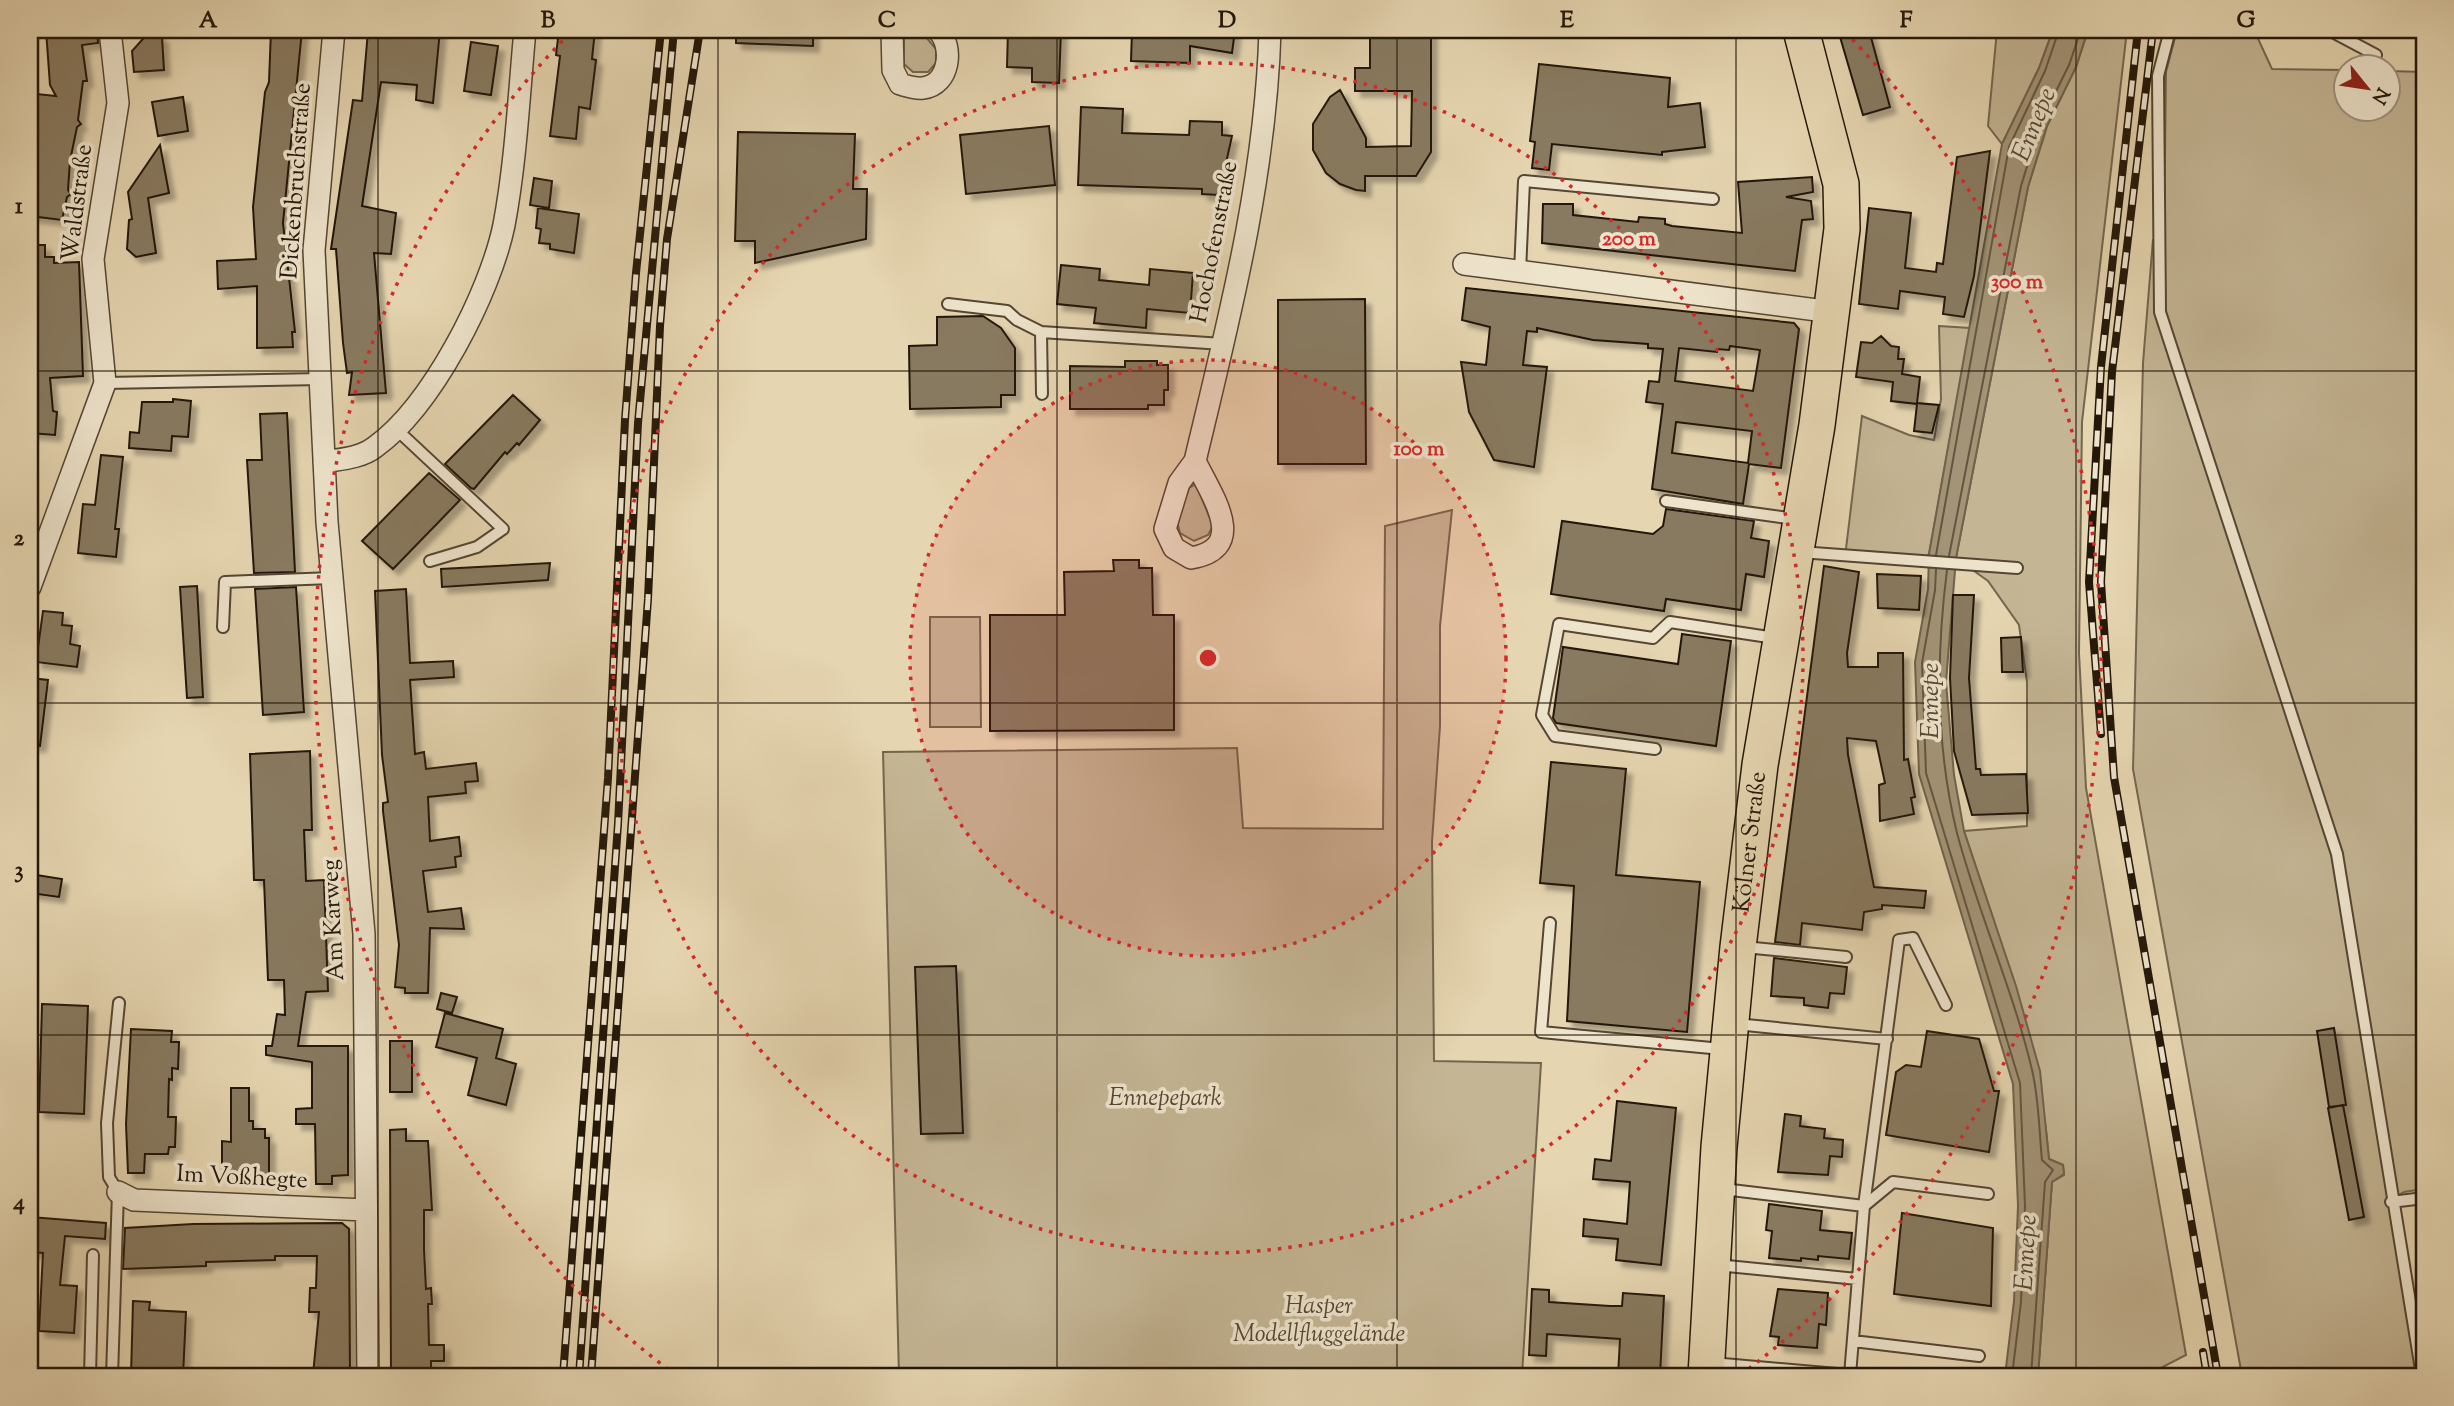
<svg xmlns="http://www.w3.org/2000/svg" width="2454" height="1406" viewBox="0 0 2454 1406" font-family="'Sorts Mill Goudy',serif">
  <defs>
    <filter id="shadow"><feDropShadow dx="6" dy="6" stdDeviation="2" flood-color="#0004"/></filter>
  </defs>
  <rect width="100%" height="100%" fill="#e5d5b0"/>
  <filter id="stains"><feTurbulence type="fractalNoise" baseFrequency=".00286" numOctaves="4"/><feColorMatrix values="0 0 0 0 .2 0 0 0 0 .09 0 0 0 0 .02 0 0 0 .5 -.17"/></filter>
  <radialGradient id="worn" r=".72"><stop offset=".6" stop-color="#630" stop-opacity="0"/><stop offset="1" stop-color="#630" stop-opacity=".3"/></radialGradient>
  <path fill="#c4b594" stroke="#74664e" stroke-width="2" d="M904 30H920L936 49V63L928 72H913L904 64Z
    M1997 30H2053L2039 68 2002 144 1988 126Z
    M2088 30H2127L2082 422 2079 653 2086 788 2186 1355 2159 1369H2061L2059 1376H2038L2052 1182 2064 1175 2063 1165 2049 1159C2040 1046 1999 938 1964 831L2027 826V682L2019 625 1988 581 1956 558 2028 187 2047 126 2076 67Z
    M2177 30H2254L2272 69 2345 70 2346 108H2388V71L2424 72V1189L2404 1192 2392 1199 2338 853 2163 312 2166 72Z
    M2153 239 2159 313 2335 854 2422 1376H2242L2133 769 2143 363Z
    M1939 326 1970 328 1929 554 1919 562 1845 557 1862 416 1909 435 1934 440 1941 399Z
    M1196 484 1213 526 1208 535 1194 541 1180 533 1177 521 1189 488Z
    M1452 510 1440 626V726L1432 842 1434 1061 1541 1063 1522 1376H899L883 752 1237 748 1243 828 1383 829 1385 526Z
    M930 617H980L981 727H930Z"/>
  <path fill="#a39477" stroke="#70624b" stroke-width="2" d="M2053 30H2088L2076 67 2047 126 2028 187 1956 558 1946 682 1954 775 1964 831 2016 986 2040 1071 2049 1159 2063 1165 2064 1174 2052 1182 2038 1376H2005L2014 1301 2018 1206 2013 1084 1919 774 1915 662 1928 589 1929 554 2002 144 2039 68Z"/>
  <g fill="none" stroke-linecap="round" stroke-linejoin="round">
    <path stroke="#635640" stroke-width="2" d="M1936 555 2009 147 2045 71 2059 30
      M1949 556 2021 186 2040 124 2069 65 2081 30
      M1936 569 1935 590 1922 663 1926 773 2020 1083 2025 1206 2021 1302 2012 1376
      M1947 570C1936 656 1936 748 1957 833 1978 913 2013 989 2032 1070 2039 1099 2039 1130 2042 1160L2053 1170 2045 1182 2031 1376"/>
  </g>
  <path fill="#887a60" stroke="#231709" stroke-width="2" fill-rule="evenodd" filter="url(#shadow)" d="M46 30H97L98 43 82 45 87 81H83L78 120 81 124 77 127 70 161 68 190 71 194 67 197 62 220 30 216V148L37 94 56 96 50 85Z
    M271 30H302L283 223 295 332H292L293 347 257 348V286L218 289 217 261 256 259 253 207 265 92 269 82Z
    M422 30H440L433 103 416 100 417 85 381 82 362 206 396 213 391 254 374 253 386 393 349 395 352 372 347 373 343 343 336 249H331L353 100 362 101 368 31 422 35Z
    M559 30H595L592 59 596 60 590 109 579 107 576 139 550 136 560 56 556 55Z
    M736 30H813V46L736 43Z
    M1008 30H1061L1059 83 1032 82V68L1007 67Z
    M1132 30H1235L1232 53 1190 46V63L1131 61Z
    M1370 30H1431V152L1416 176H1365V191L1356 190 1340 184 1326 173 1313 150V124L1330 97 1340 90 1366 138V147L1411 146 1412 91H1355V68H1370Z
    M1838 30H1869L1890 107 1863 115Z
    M150 31 162 37 164 70 134 72 132 51Z
    M471 42 498 46 491 95 464 91Z
    M1539 64 1670 78 1668 107 1700 103 1705 147 1662 152V155L1552 144 1549 170 1532 168 1535 142 1530 141Z
    M183 97 188 131 158 136 152 102Z
    M1081 107 1123 109 1122 133 1189 135 1190 121 1222 122V135L1232 136 1219 195 1202 194V189L1078 185Z
    M1049 126 1055 185 966 194 960 135Z
    M738 132 855 134 853 189H867L866 239 755 263V241H735Z
    M160 145 169 193 148 198 156 253 136 257 127 249 129 220 132 219 128 192Z
    M1990 151 1974 276 1964 317 1943 314 1945 297 1900 291 1898 309 1859 304 1869 208 1911 213 1905 268 1936 272 1937 263 1943 264 1957 157Z
    M1812 177 1813 192 1786 197 1811 201 1813 219 1802 220 1795 271 1542 243 1543 204H1573V215L1638 222 1639 217 1665 219V224L1672 226 1742 233 1738 182Z
    M534 178 552 181 549 208 530 205Z
    M538 208 579 214 574 253 550 249V244L539 243 541 229 536 228Z
    M30 245H45V257H54V263L79 262 83 376 50 378 53 411 57 412 55 435 30 433Z
    M1061 265 1100 269 1099 280 1149 285 1150 269 1193 273 1190 313 1147 309 1146 328 1094 323 1096 308 1057 304Z
    M1466 288 1794 323 1799 329 1781 468 1749 464 1743 504 1652 489 1663 404 1646 402 1649 381 1659 382 1663 349 1648 348V344L1593 340 1537 328V332L1527 331 1523 365 1547 367 1534 467 1494 460 1469 412 1461 362 1486 365 1490 327 1462 320ZM1730 346 1760 350 1753 391 1675 381 1679 348 1717 352V349L1729 350ZM1676 422 1752 431 1748 463 1672 453Z
    M1365 299 1366 464H1278V300Z
    M983 316 1001 328 1015 348V395H1001V407L910 409 909 346 937 345V317Z
    M1881 336 1891 346 1899 347 1898 359H1904L1902 374 1920 377 1917 403 1939 405 1932 433 1914 431 1917 404 1891 401 1893 382 1856 377 1861 342 1872 343Z
    M1125 361H1157V365H1168V390H1164V405H1148V409H1070V366L1125 367Z
    M513 395 540 420 519 445 517 443 507 454 505 452 474 489 471 488 445 464Z
    M173 399 191 401 188 437 172 436 171 451 129 448 130 432 139 433 142 402H173Z
    M287 413 295 572 254 573 247 460H262L260 414Z
    M101 455 123 457 115 529H119L116 557 78 553 83 504 95 505Z
    M429 473 460 500 393 569 362 541Z
    M1666 509 1754 521 1751 538 1769 541 1764 577 1746 574 1741 610 1666 599 1664 611 1551 594 1562 521 1653 534 1663 526Z
    M1113 560H1139V568H1152L1153 615H1174V730L990 731V615H1065L1064 572 1114 571Z
    M550 563 548 580 442 587 441 569Z
    M1824 566 1859 572 1847 653 1848 667H1878V653H1903L1904 760 1908 759 1915 797 1911 798 1914 814 1880 821 1879 785 1885 783 1876 741 1847 738 1848 755 1874 887 1926 891 1924 908 1882 905V909L1864 912 1862 930 1802 923 1800 945 1775 942Z
    M1877 574 1921 576 1919 610 1878 608Z
    M197 586 203 697 187 698 180 587Z
    M296 587 304 712 263 715 255 589Z
    M406 589 410 663 453 661 454 677 410 680 415 754 424 752 426 769 476 763 478 781 465 782 466 793 428 797 430 841 459 837 461 856 455 857 456 867 423 871 428 912 461 908 464 929 430 928 428 993H405V988L395 987 399 945 383 811V803L388 802 382 755 375 591Z
    M1953 595H1974L1969 678 1976 769H1980L1981 775 2026 774 2028 813 1972 815 1954 751 1950 678Z
    M43 611 63 613 62 625 72 626 70 644 80 646 77 667 36 662Z
    M1682 634 1731 641 1716 746 1556 723 1553 718 1563 647 1678 664Z
    M2021 637 2023 672H2002L2001 638Z
    M30 678 48 680 40 746 30 745Z
    M310 751 312 830H304L306 881 324 880 328 991 306 992 298 1046H348V1175L332 1176V1184H316L315 1124H296V1109L312 1108V1062L266 1055V1046H272L277 1014 285 1015 284 980H268L264 880H254L250 754Z
    M1551 762 1626 769 1616 875 1700 882 1687 1032 1567 1021 1574 886 1540 883Z
    M30 874 62 879 59 897 30 893Z
    M1774 958 1847 967 1844 994 1830 993 1828 1008 1804 1005V998L1771 996Z
    M956 966 963 1133 921 1134 915 967Z
    M441 993 457 997 452 1013 437 1009Z
    M42 1004 88 1006 84 1114 39 1112Z
    M445 1013 503 1029 496 1058 516 1064 506 1105 468 1095 477 1058 436 1047Z
    M2334 1028 2346 1105 2329 1107 2317 1031Z
    M131 1029 172 1031 171 1042H179L178 1069 172 1068V1080L169 1079 168 1117H176L175 1147H169L168 1154H145L144 1173H128L126 1124Z
    M1927 1031 1979 1039 1994 1091H1999L1989 1152 1886 1135 1896 1072 1906 1065 1921 1067Z
    M390 1041H412V1092H390Z
    M231 1088H249V1121H253V1129H265V1138H269V1176H222V1141L231 1142Z
    M1617 1101 1676 1108 1661 1265 1616 1260 1618 1239 1583 1236 1584 1219 1627 1224 1630 1182 1593 1179 1595 1159 1611 1161Z
    M2343 1105 2364 1217 2349 1220 2328 1108Z
    M1785 1114 1801 1116 1800 1126 1825 1129 1824 1138 1843 1140 1842 1157 1830 1156 1828 1175 1778 1172Z
    M406 1129V1141H428L432 1210H424V1250L426 1289 431 1288 432 1304H428L429 1345H444V1361H431V1376H391L390 1130Z
    M1769 1204 1822 1211 1820 1230 1852 1233 1849 1259 1818 1256V1260L1801 1258V1261L1769 1258 1772 1231 1766 1230Z
    M1902 1213 1993 1228 1991 1306 1894 1294Z
    M30 1217 106 1223 105 1239 65 1236 60 1285 77 1286 74 1333 39 1331 43 1253 30 1252Z
    M342 1223 349 1229 350 1375H313L319 1312H309L310 1288H316L317 1256H275V1260L206 1262V1266L123 1269 125 1228 193 1224Z
    M1532 1289 1549 1290V1302L1610 1306H1622L1623 1293 1664 1296 1660 1376H1618L1620 1339 1547 1334 1546 1356 1529 1355Z
    M1778 1289 1828 1293 1826 1325 1819 1324 1817 1348 1778 1345 1779 1337 1770 1336Z
    M133 1301 150 1302 149 1310 186 1312 183 1376H131Z"/>
  <g fill="none" stroke-linecap="round" stroke-linejoin="round">
    <defs>
      <path id="lane" d="M2170 30 2158 76 2160 312 2337 854 2422 1376
        M2329 30 2376 55
        M1520 272 1524 181 1713 199
        M948 304 1007 311 1017 320 1041 332
        M105 383 321 379
        M1042 394 1041 332 1223 344
        M395 428 503 529 477 547 430 561
        M1666 501 1795 519
        M1800 552 2017 568
        M223 627 225 582 332 578
        M1655 749 1555 736 1542 715 1559 624 1653 638 1670 622 1775 638
        M1550 923 1541 1032 1722 1049
        M1744 947 1846 957
        M1736 1024 1887 1039
        M1723 1189 1864 1206 1850 1375
        M2391 1202 2424 1198
        M1864 1206 1899 940 1913 938 1946 1005
        M1864 1206 1893 1182 1988 1194
        M1717 1265 1857 1279
        M1853 1341 1979 1356
        M1712 1363 1860 1376
        M90 1376 93 1255
        M112 1376 118 1192 109 1177 107 1123 119 1003"/>
      <path id="street" d="M334 30 314 250 327 522 364 934 368 1376
        M892 30 893 70 900 84C907 86 915 89 923 88 950 85 954 46 938 30
        M1464 264 1832 312
        M1195 461C1210 493 1251 548 1191 558L1174 548 1165 529 1179 483 1195 461C1229 319 1266 177 1270 30
        M324 462C341 459 361 458 375 447 432 406 490 293 504 225 516 161 519 94 525 30
        M30 587 105 383 93 259 118 103 110 30
        M118 1192 134 1200 366 1210"/>
      <g id="primary">
        <path id="s1" d="M1706 1376 1719 1147 1738 947 1760 765 1817 425 1842 229 1841 184 1801 30"/>
      </g>
    </defs>
    <use href="#lane" stroke="#544633" stroke-width="14"/>
    <use href="#street" stroke="#544633" stroke-width="24"/>
    <use href="#primary" stroke="#231709" stroke-width="38"/>
    <use href="#lane" stroke="#eee4cc" stroke-width="10"/>
    <use href="#street" stroke="#eee4cc" stroke-width="21"/>
    <use href="#primary" stroke="#e5d5b0" stroke-width="35"/>
    <defs>
      <path id="rail" d="M2153 30 2112 372 2101 582 2114 777 2218 1376
        M2101 734 2089 582 2101 367 2138 30
        M2203 1352 2207 1376
        M563 1376 608 778 625 420 636 273 661 30
        M579 1376 618 824 638 423 674 30
        M591 1376 648 599 660 326 667 239 700 30"/>
    </defs>
    <use href="#rail" stroke="#231709" stroke-width="8"/>
    <use href="#rail" stroke="#eee4cc" stroke-width="5" stroke-dasharray="16" stroke-linecap="butt"/>
  </g>
  <path fill="none" stroke="#231709" stroke-width="2" stroke-opacity="0.55" d="M378 30V1376M718 30V1376M1057 30V1376M1397 30V1376M1736 30V1376M2076 30V1376M30 371H2424M30 703H2424M30 1035H2424"/>
  <circle cx="1208" cy="658" r="298" fill="#d62828" fill-opacity=".12"/>
  <g fill="none" stroke="#d62828" stroke-width="3.5" stroke-dasharray="3.5 7">
    <circle cx="1208" cy="658" r="298"/>
    <circle cx="1208" cy="658" r="595"/>
    <path d="M677 1376A893 893 0 0 1 571 32M1845 32A893 893 0 0 1 1739 1376"/>
  </g>
  <g text-anchor="middle" dominant-baseline="central" stroke-width="7" stroke-linejoin="round" paint-order="stroke">
    <g font-size="24" fill="#231709" stroke="#eee4cc">
      <text transform="translate(297 181) rotate(-86)">Dickenbruchstraße</text>
      <text transform="translate(78 203) rotate(-83)">Waldstraße</text>
      <text transform="translate(1215 242) rotate(-79)">Hochofenstraße</text>
      <text stroke="none"><textPath href="#s1" startOffset="536">Kölner Straße</textPath></text>
      <text transform="translate(334 920) rotate(-93)">Am Karweg</text>
      <text transform="translate(242 1178) rotate(3)">Im Voßhegte</text>
    </g>
    <g font-size="24" font-style="italic" fill="#534633" stroke="#eee4cc">
      <text x="1165" y="1099">Ennepepark</text>
      <text x="1319" y="1307">Hasper<tspan x="1319" dy="28">Modellfluggelände</tspan></text>
    </g>
    <g font-size="26" font-style="italic" fill="#564935" stroke="#eee4cc">
      <text transform="translate(2035 125) rotate(-68)">Ennepe</text>
      <text transform="translate(1931 701) rotate(-90)">Ennepe</text>
      <text transform="translate(2027 1253) rotate(-87)">Ennepe</text>
    </g>
  </g>
  <circle cx="1208" cy="658" r="10" fill="#d62828" stroke="#eee4cc" stroke-width="3.5"/>
  <g font-size="21" text-anchor="middle" font-weight="bold" fill="#d62828" stroke="#eee4cc" stroke-width="7" stroke-linejoin="round" paint-order="stroke">
    <text x="1629" y="245">200 m</text>
    <text x="2017" y="288">300 m</text>
    <text x="1419" y="455">100 m</text>
  </g>
  <rect width="2454" height="1406" fill="none" stroke="#e5d5b0" stroke-width="77"/>
  <g transform="translate(2367 88) rotate(120)"><circle r="33" fill="#eee4cc" stroke="#9d927e" stroke-width="2"/>
  <path d="M0-5L12 26L0 18L-12 26Z" fill="#8f2418"/>
  <text y="-10" font-size="19" font-weight="bold" text-anchor="middle" fill="#231709">N</text>
  </g>
  <rect x="38" y="38" width="2378" height="1330" fill="none" stroke="#231709" stroke-width="2.5"/>
  <g font-size="23" text-anchor="middle" font-weight="bold" fill="#231709">
    <text x="208" y="27">A</text>
    <text x="548" y="27">B</text>
    <text x="887" y="27">C</text>
    <text x="1227" y="27">D</text>
    <text x="1567" y="27">E</text>
    <text x="1906" y="27">F</text>
    <text x="2246" y="27">G</text>
    <text x="19" y="213">1</text>
    <text x="19" y="545">2</text>
    <text x="19" y="877">3</text>
    <text x="19" y="1209">4</text>
  </g>
  <rect width="100%" height="100%" filter="url(#stains)"/>
  <rect width="100%" height="100%" fill="url(#worn)"/>
</svg>
